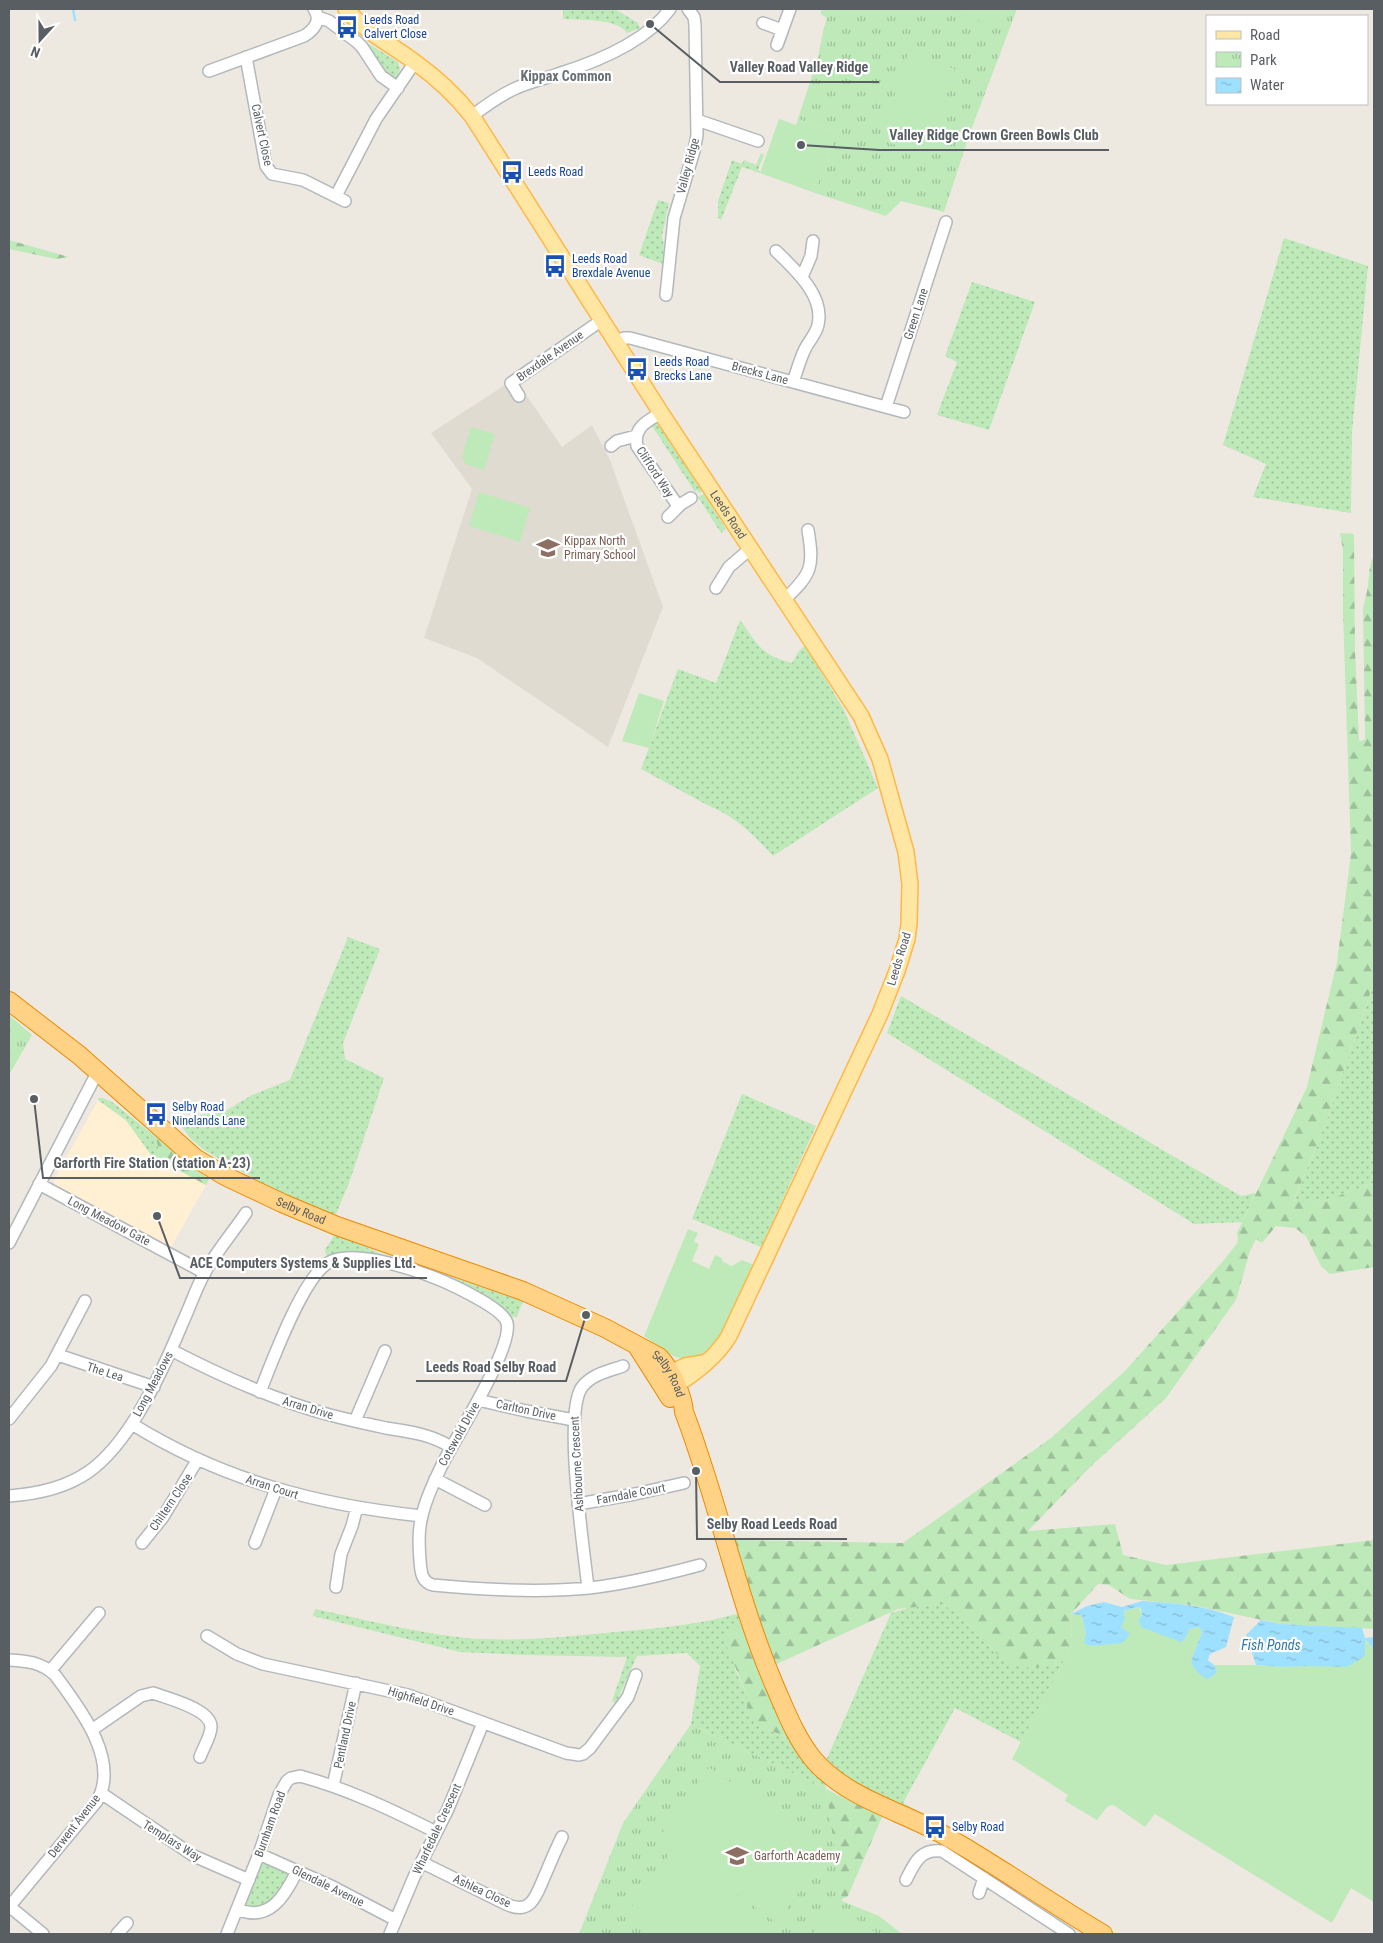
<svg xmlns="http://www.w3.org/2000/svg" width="1383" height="1943" viewBox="0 0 1383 1943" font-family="'Roboto Condensed',sans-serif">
  <defs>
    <pattern id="grass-dots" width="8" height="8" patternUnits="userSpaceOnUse" patternTransform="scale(1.25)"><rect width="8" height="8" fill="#bee9b9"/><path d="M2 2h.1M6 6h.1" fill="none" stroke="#9dc09a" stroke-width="1.8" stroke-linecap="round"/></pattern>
    <pattern id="forest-firs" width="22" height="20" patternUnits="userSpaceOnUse" patternTransform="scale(1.25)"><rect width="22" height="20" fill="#bee9b9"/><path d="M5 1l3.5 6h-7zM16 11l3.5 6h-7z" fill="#9dc09a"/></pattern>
    <pattern id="park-tufts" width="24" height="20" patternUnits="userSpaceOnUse" patternTransform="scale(1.25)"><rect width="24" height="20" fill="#bee9b9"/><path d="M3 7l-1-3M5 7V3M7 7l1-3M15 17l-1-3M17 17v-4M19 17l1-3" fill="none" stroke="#9dc09a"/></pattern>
    <pattern id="water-ripples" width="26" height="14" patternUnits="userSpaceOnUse" patternTransform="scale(1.25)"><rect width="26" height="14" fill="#9ee0ff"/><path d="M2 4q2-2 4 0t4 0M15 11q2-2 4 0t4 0" fill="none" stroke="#84b9d2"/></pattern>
  </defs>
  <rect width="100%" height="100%" fill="#eee9e0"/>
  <path fill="#fff0d3" d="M98 1100 126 1121 151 1155 206 1185 171 1247 55 1185 54 1180Z"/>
  <path fill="#e0dbd0" d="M505 385 515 399 524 392 562 447 592 425 610 460 663 607 608 747 477 658 424 638 472 489 431 433Z"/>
  <path fill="url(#grass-dots)" d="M563 9H615L638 23 640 28 627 33C618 18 579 20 563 19Z
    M361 39 398 62 400 69 397 79 395 80 386 76Z
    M761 153 764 155 758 170 760 171V173L742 167 721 220 718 218V201L732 160 742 164 744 160 756 165Z
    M658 200 669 203 662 236 664 246 663 264 639 255Z
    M1284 238 1368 266 1352 432 1351 513 1253 497 1266 464 1223 445Z
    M972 282 1035 302 989 430 937 415 957 362 945 356Z
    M656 424 660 426 702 491 699 493 697 490 695 492 652 426Z
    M704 494 726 529 721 533 698 497Z
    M740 620C758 645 761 655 792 663L799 651 805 646 843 708 878 788 773 856C756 837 734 815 709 806L641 769 678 669 716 683Z
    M348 937 380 949 343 1043 345 1059 384 1078 349 1183 336 1214 332 1216 283 1195 204 1150 190 1138 177 1120 227 1110 252 1095 290 1080Z
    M1374 982V1183L1324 1201 1293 1203 1325 1125Z
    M901 996 1241 1196 1256 1193 1242 1222 1194 1224 887 1033Z
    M742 1094 816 1126 761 1247 692 1219Z
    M98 1098H103L112 1102 156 1137 159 1152 156 1158 151 1155 126 1120 98 1100Z
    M335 1234 389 1257C368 1254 348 1251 327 1257L325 1250Z
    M442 1274 523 1301 517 1317H509Z
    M942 1604 955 1612 1004 1661 1053 1666 1072 1645 1021 1742 955 1708 903 1803 957 1833 871 1794 825 1763 891 1613 912 1607Z
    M315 1609C362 1619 409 1631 457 1637 510 1643 563 1637 616 1632 658 1628 699 1625 740 1613L743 1624 735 1669 747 1695V1706L760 1727 791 1738 795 1750 825 1781 826 1789 691 1724 700 1666 687 1653 637 1656 616 1703 612 1701 627 1657 525 1655 460 1652 313 1616Z
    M266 1863 288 1871 289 1874 277 1897 255 1910 246 1906 245 1901 260 1865Z"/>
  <path fill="url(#forest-firs)" d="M9 240 69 257 56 259 9 249Z
    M1340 533 1354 534 1355 650 1359 741 1365 740 1363 610C1364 601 1367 594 1368 586 1369 575 1369 567 1373 557L1374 558V982L1325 1125 1293 1202 1324 1201 1374 1183V1267L1330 1274 1321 1266 1306 1236 1295 1228 1276 1226 1262 1243 1256 1239 1250 1251 1236 1300 1166 1398 1089 1468 1028 1531 1115 1524 1123 1555 1166 1565 1374 1540V1629L1281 1624 1191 1605 1130 1599 1109 1585 1098 1584 1071 1614 1072 1645 1053 1666 1022 1668 1004 1661 955 1612 942 1604 898 1609 772 1666 734 1540 903 1543 1051 1438 1125 1371 1224 1260 1238 1242 1237 1233 1307 1087 1337 962 1351 854 1343 613V550Z
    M156 1137 190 1166 209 1179 206 1185 156 1158 159 1152Z
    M743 1624 791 1738 760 1727 752 1719 747 1706V1695L724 1640 731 1629Z
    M826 1789 882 1817 848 1896 841 1900Z"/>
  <path fill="url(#park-tufts)" d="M821 9H1017L971 130 944 212 901 201 886 216 815 193 821 175H824L829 159 827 158 836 132 798 119 818 57 824 27 827 18 821 14Z
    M9 1015 32 1035 9 1075Z
    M691 1724 826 1789 842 1901 879 1916 902 1934H579L623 1823Z"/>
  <path fill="#bee9b9" d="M947 9H996L991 25Z
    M908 53 955 69 927 155 880 140Z
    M779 119 796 125 798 119 836 132 827 158 829 159 824 175H821L815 193 760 173Z
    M471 427 495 434 484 470 465 464 462 457Z
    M479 492 530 508 520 542 469 526Z
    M639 693 664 701 649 748 622 741Z
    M688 1229 698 1233 694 1242 699 1244 692 1261 709 1269 715 1255 722 1258 723 1262 732 1266 742 1260 754 1265C742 1292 720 1367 680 1358 667 1356 655 1343 644 1336Z
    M1139 1607 1142 1615 1185 1639 1190 1629 1199 1627 1202 1632 1191 1661 1217 1671 1214 1665H1256L1281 1667 1311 1666 1365 1639 1374 1651V1902L1351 1888 1332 1923 1155 1814 1145 1827 1115 1806 1111 1805 1107 1807 1097 1820 1065 1801 1068 1795 1012 1759 1072 1645 1071 1614 1082 1615 1086 1634 1121 1627 1123 1611Z
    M709 1767 828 1851 777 1923 658 1839Z
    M670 1853 781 1933 780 1934H652L626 1915Z
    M835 1903 877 1934H812Z"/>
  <path fill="url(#water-ripples)" d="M1142 1601C1174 1603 1204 1605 1234 1617L1226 1647 1210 1654 1208 1660 1214 1665 1217 1671 1213 1676 1207 1679C1199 1674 1194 1670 1191 1661L1202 1632 1199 1627 1190 1629 1185 1639 1181 1642 1141 1627 1139 1620 1142 1615 1141 1609 1139 1607 1123 1611 1125 1619 1121 1627 1130 1634 1122 1643 1091 1646 1084 1643 1086 1634 1082 1615 1071 1614 1087 1606 1104 1602 1122 1607Z
    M1261 1620 1281 1624 1362 1628 1365 1638 1374 1637V1650L1365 1639V1656L1347 1667 1311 1666 1281 1667 1256 1665 1246 1635Z"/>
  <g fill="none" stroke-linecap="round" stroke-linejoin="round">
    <path stroke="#9ee0ff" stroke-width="2.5" d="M73 9 75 20"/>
    <defs>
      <path id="minor" d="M318 17 329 21 357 42 362 47 381 76 398 88
        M763 23 782 30
        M777 45 790 9
        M246 57 266 166 272 174 303 180 345 201
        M209 71 304 36C314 30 322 20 314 9
        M472 116C485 106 499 96 514 89 528 82 544 79 558 74 596 62 646 42 670 9
        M697 120 758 141
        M336 196 376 119 415 62
        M776 251C794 269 825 295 818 325 816 334 809 341 805 349 800 359 797 371 793 382
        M802 277 811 256 813 241
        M666 295 674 218 694 151 697 135 695 25 694 17 688 9
        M616 342 624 338H630L904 412
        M519 396 511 383 602 320
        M886 407 946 222
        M661 413C647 421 633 428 637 446L678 506
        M611 446 617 441 636 436
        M668 517 681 504 691 498
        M716 588 729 567 750 549
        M784 600C812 574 814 567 808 530
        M39 1184 205 1273
        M9 1243 98 1071
        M171 1350C223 1377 274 1400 330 1415 349 1420 367 1424 386 1428 410 1432 430 1434 451 1447
        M58 1355 154 1387
        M260 1392C271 1364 303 1277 328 1263 355 1246 432 1275 458 1288 470 1294 504 1311 507 1323 513 1348 456 1437 443 1463 435 1480 426 1497 422 1516 418 1530 419 1546 420 1561 421 1571 421 1582 433 1585 485 1590 537 1593 589 1588 626 1584 663 1575 700 1565
        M478 1400 526 1411 574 1420
        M9 1419 51 1366 85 1301
        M355 1421 385 1351
        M132 1424C222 1480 317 1505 422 1516
        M435 1479 485 1505
        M9 1496C77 1491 107 1467 141 1409 157 1382 170 1353 182 1324 190 1307 196 1288 205 1272 217 1251 233 1232 246 1213
        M578 1504 635 1494 684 1483
        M142 1543 163 1517 198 1459
        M255 1543 276 1489
        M336 1587 341 1554 352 1526 357 1507
        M588 1588C584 1550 563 1413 582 1387 592 1374 609 1371 623 1366
        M207 1636 237 1654 263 1664 408 1695 566 1753 579 1755 583 1754 590 1748 628 1697 636 1675
        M9 1660C27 1661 41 1662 55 1675 78 1706 121 1760 97 1801L9 1907
        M50 1671 99 1613
        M93 1729 141 1696 153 1693 159 1695C173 1700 211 1710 211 1727 211 1736 203 1748 200 1757
        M333 1786 356 1683
        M101 1793 194 1856 249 1880
        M259 1854 333 1887 396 1920
        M421 1862 506 1904C533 1917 537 1892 546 1873 551 1861 556 1849 562 1837
        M906 1880C914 1864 920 1848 942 1851L1069 1934
        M979 1893 984 1878
        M9 1906 43 1934
        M237 1909C269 1923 285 1896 297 1871
        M117 1934 127 1923
        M227 1934 259 1854 279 1795 287 1781 291 1778 300 1776C348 1789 392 1810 436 1832
        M390 1934 414 1877 448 1809 483 1723"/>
      <g id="major">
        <path id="s1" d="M346 9C365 32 392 45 416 63 437 78 456 96 472 116L661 413 861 716 880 759 906 852 910 884 909 924 907 939 897 971 880 1014 729 1336C716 1358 690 1377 668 1390"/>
        <path d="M660 1378 685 1366 703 1363"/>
      </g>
      <g id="highway">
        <path id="s2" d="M9 1001 79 1055 195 1158 225 1176 282 1203 337 1226 523 1291 605 1328 659 1357C671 1369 683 1396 684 1412 719 1503 737 1599 776 1689 786 1712 796 1738 813 1759 846 1798 899 1810 942 1834 997 1865 1049 1902 1103 1934"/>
        <path d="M637 1346 670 1398"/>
      </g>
    </defs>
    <use href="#minor" stroke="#b3b8bc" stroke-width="14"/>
    <use href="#major" stroke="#ffb747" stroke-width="18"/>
    <use href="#highway" stroke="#ed8900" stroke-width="20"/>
    <use href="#minor" stroke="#fff" stroke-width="11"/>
    <use href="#major" stroke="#ffe6a3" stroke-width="15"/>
    <use href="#highway" stroke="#ffd285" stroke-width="18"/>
  </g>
  <defs>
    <symbol id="bus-bare" viewBox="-9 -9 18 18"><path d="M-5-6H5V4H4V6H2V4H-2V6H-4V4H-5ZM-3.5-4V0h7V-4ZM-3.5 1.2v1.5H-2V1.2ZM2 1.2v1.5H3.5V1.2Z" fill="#1a4fb4" stroke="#fff" stroke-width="2.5" paint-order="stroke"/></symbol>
    <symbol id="school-bare" viewBox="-9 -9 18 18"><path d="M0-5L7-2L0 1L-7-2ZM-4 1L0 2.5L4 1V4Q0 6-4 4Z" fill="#8d6e63" stroke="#fff" stroke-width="2.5" paint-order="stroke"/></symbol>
  </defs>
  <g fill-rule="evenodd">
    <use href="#bus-bare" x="331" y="11" width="32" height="32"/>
    <use href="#bus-bare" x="496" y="156" width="32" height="32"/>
    <use href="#bus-bare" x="539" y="250" width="32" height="32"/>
    <use href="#bus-bare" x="621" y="353" width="32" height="32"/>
    <use href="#school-bare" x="532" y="532" width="32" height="32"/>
    <use href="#bus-bare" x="140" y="1098" width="32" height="32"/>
    <use href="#bus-bare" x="919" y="1811" width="32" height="32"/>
    <use href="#school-bare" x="721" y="1840" width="32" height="32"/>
  </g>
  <g text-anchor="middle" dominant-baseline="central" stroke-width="4.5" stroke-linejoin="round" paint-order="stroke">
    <g font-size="12" fill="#164399" stroke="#fff" text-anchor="start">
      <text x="364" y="20">Leeds Road<tspan x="364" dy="14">Calvert Close</tspan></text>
      <text x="528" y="172">Leeds Road</text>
      <text x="572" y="259">Leeds Road<tspan x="572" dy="14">Brexdale Avenue</tspan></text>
      <text x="654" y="362">Leeds Road<tspan x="654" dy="14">Brecks Lane</tspan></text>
      <text x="172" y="1107">Selby Road<tspan x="172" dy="14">Ninelands Lane</tspan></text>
      <text x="952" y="1827">Selby Road</text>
    </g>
    <g font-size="12" fill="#595e63" stroke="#fff">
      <text transform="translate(262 135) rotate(78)">Calvert Close</text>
      <text transform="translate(688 166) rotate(-75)">Valley Ridge</text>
      <text transform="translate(916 314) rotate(-72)">Green Lane</text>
      <text transform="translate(550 356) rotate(-35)">Brexdale Avenue</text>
      <text transform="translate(760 373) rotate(15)">Brecks Lane</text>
      <text transform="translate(655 472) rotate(57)">Clifford Way</text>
      <text stroke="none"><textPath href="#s1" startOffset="640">Leeds Road</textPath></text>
      <text transform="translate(899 959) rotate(-73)">Leeds Road</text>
      <text stroke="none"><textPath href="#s2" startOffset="362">Selby Road</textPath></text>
      <text transform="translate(109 1221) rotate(28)">Long Meadow Gate</text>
      <text transform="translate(105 1372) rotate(18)">The Lea</text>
      <text stroke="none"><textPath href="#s2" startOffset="769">Selby Road</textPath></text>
      <text transform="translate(153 1384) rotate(-62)">Long Meadows</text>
      <text transform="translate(308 1408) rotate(17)">Arran Drive</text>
      <text transform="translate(526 1410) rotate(12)">Carlton Drive</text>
      <text transform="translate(459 1434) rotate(-61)">Cotswold Drive</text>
      <text transform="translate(577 1464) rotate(-93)">Ashbourne Crescent</text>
      <text transform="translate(272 1487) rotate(18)">Arran Court</text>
      <text transform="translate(631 1494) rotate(-11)">Farndale Court</text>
      <text transform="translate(171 1502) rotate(-56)">Chiltern Close</text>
      <text transform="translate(421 1701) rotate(18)">Highfield Drive</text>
      <text transform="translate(345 1735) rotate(-78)">Pentland Drive</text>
      <text transform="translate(270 1824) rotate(-70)">Burnham Road</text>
      <text transform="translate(74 1826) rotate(-52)">Derwent Avenue</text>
      <text transform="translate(437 1829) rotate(-65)">Wharfedale Crescent</text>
      <text transform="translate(172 1841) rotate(32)">Templars Way</text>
      <text transform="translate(328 1886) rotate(26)">Glendale Avenue</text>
      <text transform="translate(482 1891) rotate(25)">Ashlea Close</text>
    </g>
    <g font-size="12" fill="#785e54" stroke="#fff" text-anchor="start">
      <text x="564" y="541">Kippax North<tspan x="564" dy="14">Primary School</tspan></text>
      <text x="754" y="1856">Garforth Academy</text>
    </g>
    <g font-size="14" font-weight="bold" fill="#697075" stroke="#fff">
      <text x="566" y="76">Kippax Common</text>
    </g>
    <g font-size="14" font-style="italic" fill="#2d77a9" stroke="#fff">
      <text x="1271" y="1645">Fish Ponds</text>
    </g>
  </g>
  <path fill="none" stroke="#595e63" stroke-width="2" d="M650 24L720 82H879M801 145L879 150H1109M34 1099L43 1178H260M157 1216L180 1278H427M586 1315L566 1381H416M696 1471L697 1539H847"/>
  <g fill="#595e63" stroke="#fff" stroke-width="2">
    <circle cx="650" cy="24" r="5"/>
    <circle cx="801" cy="145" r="5"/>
    <circle cx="34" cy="1099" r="5"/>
    <circle cx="157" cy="1216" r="5"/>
    <circle cx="586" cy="1315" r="5"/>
    <circle cx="696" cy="1471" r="5"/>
  </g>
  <g font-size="14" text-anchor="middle" font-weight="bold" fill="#595e63" stroke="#fff" stroke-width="4.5" stroke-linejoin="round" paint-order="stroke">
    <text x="799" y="72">Valley Road Valley Ridge</text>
    <text x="994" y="140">Valley Ridge Crown Green Bowls Club</text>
    <text x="152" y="1168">Garforth Fire Station (station A-23)</text>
    <text x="303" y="1268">ACE Computers Systems &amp; Supplies Ltd.</text>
    <text x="491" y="1372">Leeds Road Selby Road</text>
    <text x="772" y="1529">Selby Road Leeds Road</text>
  </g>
  <rect width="1383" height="1943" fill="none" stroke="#595e63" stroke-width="20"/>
  <rect x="1206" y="15" width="162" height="90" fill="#ffffff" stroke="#bdbfc1"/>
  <rect x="1216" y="31" width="25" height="8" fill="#ffe6a3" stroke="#bdbfc1"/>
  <text x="1250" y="40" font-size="15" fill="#595e63">Road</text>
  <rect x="1216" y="52" width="25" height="15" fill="url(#park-tufts)" stroke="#bdbfc1"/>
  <text x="1250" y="65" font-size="15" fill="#595e63">Park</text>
  <rect x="1216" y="78" width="25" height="15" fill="url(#water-ripples)" stroke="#bdbfc1"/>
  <text x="1250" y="90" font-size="15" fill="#595e63">Water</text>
  <g transform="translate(40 40) rotate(201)" stroke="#ffffff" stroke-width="4" paint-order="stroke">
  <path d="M0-4L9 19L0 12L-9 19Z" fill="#595e63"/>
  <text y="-8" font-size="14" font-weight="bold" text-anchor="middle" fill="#595e63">N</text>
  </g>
</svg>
